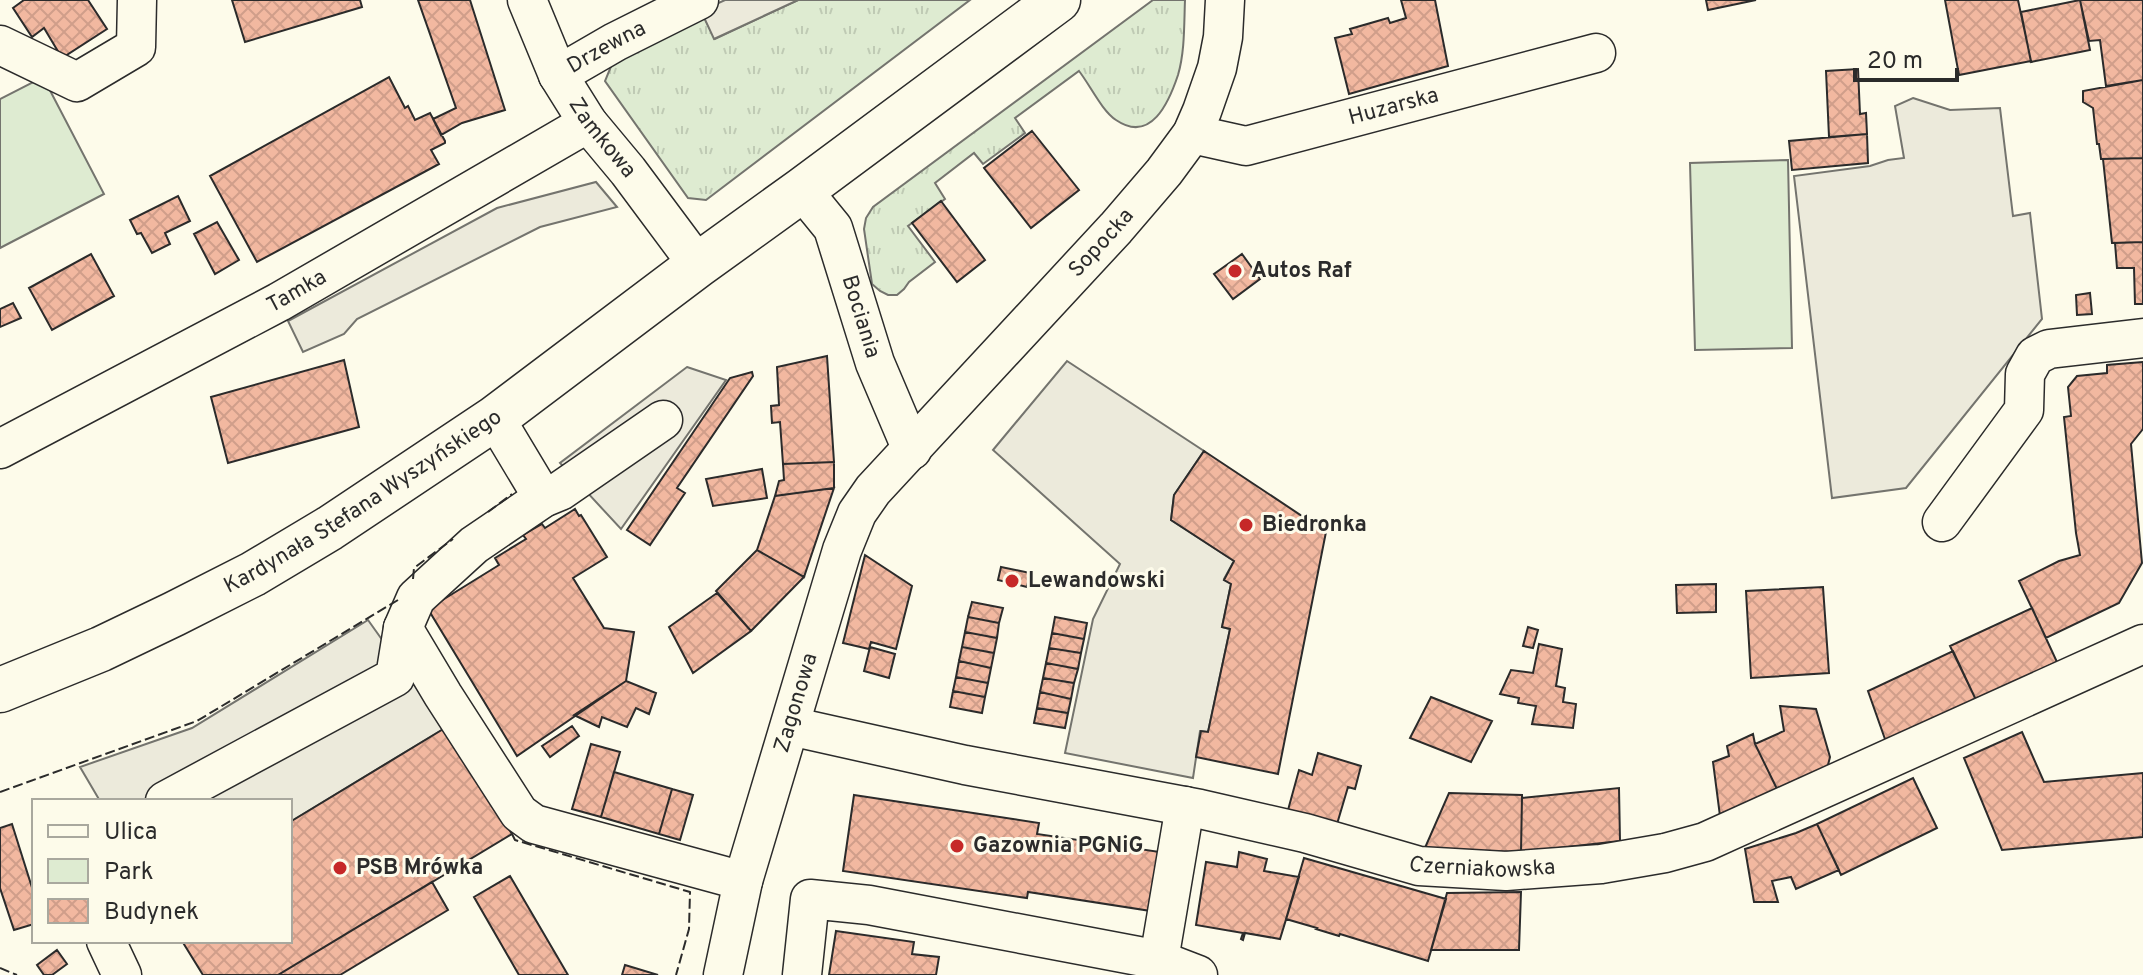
<svg xmlns="http://www.w3.org/2000/svg" width="2143" height="975" viewBox="0 0 2143 975" font-family="Overpass,sans-serif">
  <defs>
    <pattern id="grass-tufts" width="24" height="20" patternUnits="userSpaceOnUse" patternTransform="scale(2)"><rect width="24" height="20" fill="#deebd1"/><path d="M3 7l-1-3M5 7V3M7 7l1-3M15 17l-1-3M17 17v-4M19 17l1-3" fill="none" stroke="#bfcab4"/></pattern>
    <pattern id="building-cross-hatch" width="8" height="8" patternUnits="userSpaceOnUse" patternTransform="scale(2)"><rect width="8" height="8" fill="#f2b8a0"/><path d="M0 0l8 8M0 8l8-8" fill="none" stroke="#d09e8a"/></pattern>
  </defs>
  <rect width="100%" height="100%" fill="#fdfbea"/>
  <path fill="url(#grass-tufts)" stroke="#74746e" stroke-width="2" d="M798 0H970L706 200 688 198 605 81 614 59 701 11 715 39Z
    M1153 0H1185C1184 24 1185 51 1178 75 1169 102 1151 144 1116 120 1102 111 1090 85 1079 71L1015 118 1025 133 983 164 974 153 935 183 945 199 908 226 935 262 909 282 904 289 897 295H888L880 291 872 284 864 229 866 218 873 207Z"/>
  <path fill="#deebd1" stroke="#74746e" stroke-width="2" d="M43 77 104 194 0 248V99Z
    M1788 160 1792 348 1695 350 1690 163Z"/>
  <path fill="#eceadb" stroke="#74746e" stroke-width="2" d="M725 0H798L714 39 701 11Z
    M1913 98 1950 110 2000 108 2013 216 2030 213 2042 319 1906 488 1832 498 1794 176 1870 166 1888 160 1904 158 1895 106Z
    M596 182 617 207 540 227 357 319 344 334 303 352 288 321 497 208Z
    M1067 361 1204 451 1174 495 1171 520 1234 561 1224 579 1231 584 1222 627 1230 629 1208 732 1200 731 1193 778 1065 753 1093 619 1120 564 993 450Z
    M687 367 726 380 621 529 560 463Z
    M368 620 445 728 290 822V801H100L80 767 192 728Z"/>
  <path fill="url(#building-cross-hatch)" stroke="#2b2b2b" stroke-width="2" d="M24 0H88L107 29 62 58 44 28 32 37 13 8Z
    M232 0H360L362 7 245 42Z
    M418 0H470L505 110 462 123 441 135 433 119 456 108Z
    M1401 0H1435L1448 66 1349 94 1335 38 1352 34 1350 29 1388 18 1390 23 1406 18Z
    M1706 0H1756L1708 10Z
    M1945 0H2018L2031 61 1959 75Z
    M2080 0H2143V80L2106 86 2100 40 2089 41Z
    M2080 0 2090 50 2031 62 2021 12Z
    M1858 69 1860 114 1866 113 1867 134 1829 137 1826 71Z
    M389 77 405 108 408 106 415 120 430 113 445 141V143L431 150 439 164 257 262 210 176Z
    M2143 80V158L2101 159 2099 144H2097L2093 108 2083 102V91Z
    M1032 131 1079 190 1031 228 984 168Z
    M1867 134 1868 163 1792 170 1789 141Z
    M2143 158V242L2112 243 2103 159Z
    M178 196 190 221 165 233 170 244 152 253 141 233 137 234 130 220Z
    M941 201 985 260 957 282 912 223Z
    M217 222 239 260 215 274 194 234Z
    M2143 242V304H2135L2134 268H2117L2115 243Z
    M91 254 114 296 52 330 29 288Z
    M1242 254 1260 279 1233 299 1214 274Z
    M2090 293 2092 314 2077 315 2076 295Z
    M13 303 21 318 0 327V309Z
    M827 356 834 462 783 464 780 422 772 423 771 406 779 405 777 367Z
    M344 360 359 427 228 463 211 397Z
    M2143 362V429L2131 444 2142 563 2119 603 2046 638 2019 581 2059 561 2080 555 2076 533 2064 417 2071 416 2068 387 2077 376 2107 373V365Z
    M752 372 753 376 677 488 685 493 650 545 627 530 730 378Z
    M1204 451 1326 532 1278 774 1196 757 1201 731 1208 732 1230 629 1222 627 1231 584 1224 580 1234 561 1171 520 1174 495Z
    M834 462V488L775 496 779 481 784 480 783 464Z
    M762 469 767 498 713 506 706 479Z
    M834 488 804 577 757 550 775 496Z
    M575 509 579 516 581 515 607 557 573 578 604 628 634 632 626 681 517 756 428 609 499 565 495 558 526 539 523 535 542 524 545 528Z
    M757 550 804 577 751 631 716 591Z
    M865 555 912 586 896 649 871 642 869 649 843 643Z
    M1001 567 1030 573 1027 587 998 580Z
    M1716 584V612L1677 613 1676 585Z
    M1823 587 1829 673 1751 678 1746 591Z
    M717 593 751 631 693 673 669 627Z
    M972 602 1003 608 999 623 968 617Z
    M2032 608 2057 662 1976 700 1950 646Z
    M968 617 999 623 997 638 965 632Z
    M1055 617 1087 623 1084 639 1052 633Z
    M1528 627 1538 630 1533 648 1523 646Z
    M965 632 997 638 994 653 962 647Z
    M1052 633 1084 639 1081 653 1049 648Z
    M1539 644 1562 649 1556 686 1565 688 1563 702 1576 704 1573 728 1532 724 1536 706 1518 703 1519 698 1500 694 1511 670 1533 673Z
    M870 647 895 654 889 678 864 671Z
    M962 647 994 653 991 668 959 661Z
    M1049 648 1081 653 1078 669 1046 663Z
    M1953 651 1976 700 1886 742 1868 691Z
    M959 661 991 668 988 683 956 677Z
    M1046 663 1078 669 1074 683 1043 678Z
    M956 677 988 683 985 697 953 691Z
    M1043 678 1074 683 1071 699 1040 692Z
    M626 681 656 693 649 714 636 708 627 727 602 717 599 727 574 715Z
    M953 691 985 697 982 713 950 707Z
    M1040 692 1071 699 1068 713 1037 708Z
    M1431 697 1492 721 1471 762 1410 738Z
    M1780 706 1816 709 1830 757 1827 769 1778 791 1755 744 1784 731Z
    M1037 708 1068 713 1065 728 1034 723Z
    M572 726 579 736 550 757 542 746Z
    M445 728 512 834 278 975H203L182 941H290V822Z
    M2022 732 2044 782 2143 773V837L2002 850 1964 758Z
    M1753 734 1755 744 1778 791 1720 816 1713 762 1729 756 1727 746Z
    M591 744 620 752 601 817 572 809Z
    M1318 753 1361 766 1355 789 1348 787 1337 824 1288 810 1299 770 1312 775Z
    M614 772 672 789 659 834 601 817Z
    M1913 778 1937 828 1841 875 1817 824Z
    M1619 788 1620 841 1521 852 1522 798Z
    M672 789 693 795 680 840 659 834Z
    M1449 793 1522 795 1521 852 1424 850Z
    M854 795 1039 823 1037 834 1160 852 1151 911 1028 892 1027 898 843 871Z
    M12 824 34 894V924L14 930 0 888V828Z
    M1817 824 1839 870 1796 889 1791 877 1772 881 1778 902H1754L1745 849 1796 833Z
    M1239 852 1267 859 1264 871 1299 877 1280 939 1245 933 1243 940 1241 939 1243 933 1196 925 1206 862 1237 867Z
    M1304 858 1446 899 1428 961 1340 934 1339 936 1316 929 1317 928 1286 919Z
    M510 876 568 975H519L474 897Z
    M432 882 448 910 340 975H278Z
    M1521 892 1519 950H1431L1447 893Z
    M836 931 914 942 912 954 939 957 936 975H829Z
    M57 950 67 964 52 975H44L37 965Z
    M625 965 658 975H622Z"/>
  <g fill="none" stroke-linecap="round" stroke-linejoin="round">
    <defs>
      <g id="minor">
        <path id="s1" d="M527 0 558 75 588 123 628 171 698 265"/>
        <path d="M0 45 77 82 136 47 137 0"/>
        <path id="s2" d="M558 75 615 42 699 0"/>
        <path id="s3" d="M1192 134 1246 146 1596 53"/>
        <path id="s4" d="M802 190 833 228 875 363 912 450"/>
        <path d="M495 418 543 498"/>
        <path id="s5" d="M0 449 279 302 588 123"/>
        <path d="M1942 522 2024 410 2025 374 2035 356 2049 349 2143 338"/>
        <path d="M403 628 443 695 519 813 534 824 743 881"/>
        <path id="s6" d="M790 726 965 765 1200 809 1305 833 1419 866 1506 871 1601 864 1665 853 1705 842 2143 644"/>
        <path d="M165 801 395 677 403 628 416 598 474 545 543 498 560 491 663 420"/>
        <path d="M106 941 122 975"/>
        <path d="M1159 960 1198 975"/>
        <path id="s7" d="M723 975 743 881 842 550 857 513 873 490 1116 228 1164 172 1192 134 1202 111 1217 68 1223 37 1225 0"/>
        <path d="M802 975 810 899 869 905 1159 960 1185 806"/>
      </g>
      <g id="major">
        <path id="s8" d="M0 690 101 649 174 614 253 574 330 528 495 418 698 265 802 190 1058 0"/>
      </g>
    </defs>
    <use href="#minor" stroke="#2b2b2b" stroke-width="41"/>
    <use href="#major" stroke="#2b2b2b" stroke-width="47"/>
    <use href="#minor" stroke="#fdfbea" stroke-width="38"/>
    <use href="#major" stroke="#fdfbea" stroke-width="44"/>
    <path stroke="#2b2b2b" stroke-width="2" stroke-dasharray="10 4" stroke-linecap="butt" d="M488 512 512 494
      M413 579 414 568 453 539
      M0 792 197 721 398 600
      M512 834 515 840 690 892 689 929 676 975
      M0 968 17 975"/>
  </g>
  <g fill="#c62828" stroke="#fdfbea" stroke-width="3">
    <circle cx="1235" cy="271" r="8"/>
    <circle cx="1246" cy="525" r="8"/>
    <circle cx="1012" cy="581" r="8"/>
    <circle cx="957" cy="846" r="8"/>
    <circle cx="340" cy="868" r="8"/>
  </g>
  <g text-anchor="middle" dominant-baseline="central" stroke-width="6" stroke-linejoin="round" paint-order="stroke">
    <g font-size="22" fill="#2b2b2b" stroke="#fdfbea">
      <text stroke="none"><textPath href="#s2" startOffset="56">Drzewna</textPath></text>
      <text stroke="none"><textPath href="#s3" startOffset="208">Huzarska</textPath></text>
      <text stroke="none"><textPath href="#s1" startOffset="158">Zamkowa</textPath></text>
      <text stroke="none"><textPath href="#s7" startOffset="846">Sopocka</textPath></text>
      <text stroke="none"><textPath href="#s5" startOffset="336">Tamka</textPath></text>
      <text stroke="none"><textPath href="#s4" startOffset="142">Bociania</textPath></text>
      <text stroke="none"><textPath href="#s8" startOffset="410">Kardynała Stefana Wyszyńskiego</textPath></text>
      <text stroke="none"><textPath href="#s7" startOffset="282">Zagonowa</textPath></text>
      <text stroke="none"><textPath href="#s6" startOffset="708">Czerniakowska</textPath></text>
    </g>
    <g font-size="22" font-weight="bold" fill="#2b2b2b" stroke="#fdfbea" text-anchor="start">
      <text x="1251" y="271">Autos Raf</text>
      <text x="1262" y="525">Biedronka</text>
      <text x="1028" y="581">Lewandowski</text>
      <text x="973" y="846">Gazownia PGNiG</text>
      <text x="356" y="868">PSB Mrówka</text>
    </g>
  </g>
  <rect x="32" y="799" width="260" height="144" fill="#fdfbea" stroke="#a9a89e" stroke-width="2"/>
  <rect x="48" y="825" width="40" height="12" fill="#fdfbea" stroke="#a9a89e" stroke-width="2"/>
  <text x="104" y="839" font-size="24" fill="#2b2b2b">Ulica</text>
  <rect x="48" y="859" width="40" height="24" fill="#deebd1" stroke="#a9a89e" stroke-width="2"/>
  <text x="104" y="879" font-size="24" fill="#2b2b2b">Park</text>
  <rect x="48" y="899" width="40" height="24" fill="url(#building-cross-hatch)" stroke="#a9a89e" stroke-width="2"/>
  <text x="104" y="919" font-size="24" fill="#2b2b2b">Budynek</text>
  <path d="M1855 68v12h102v-12" fill="none" stroke="#2b2b2b" stroke-width="4"/>
  <text x="1867" y="68" font-size="24" fill="#2b2b2b" stroke="#fdfbea" stroke-width="6" paint-order="stroke">20 m</text>
</svg>
